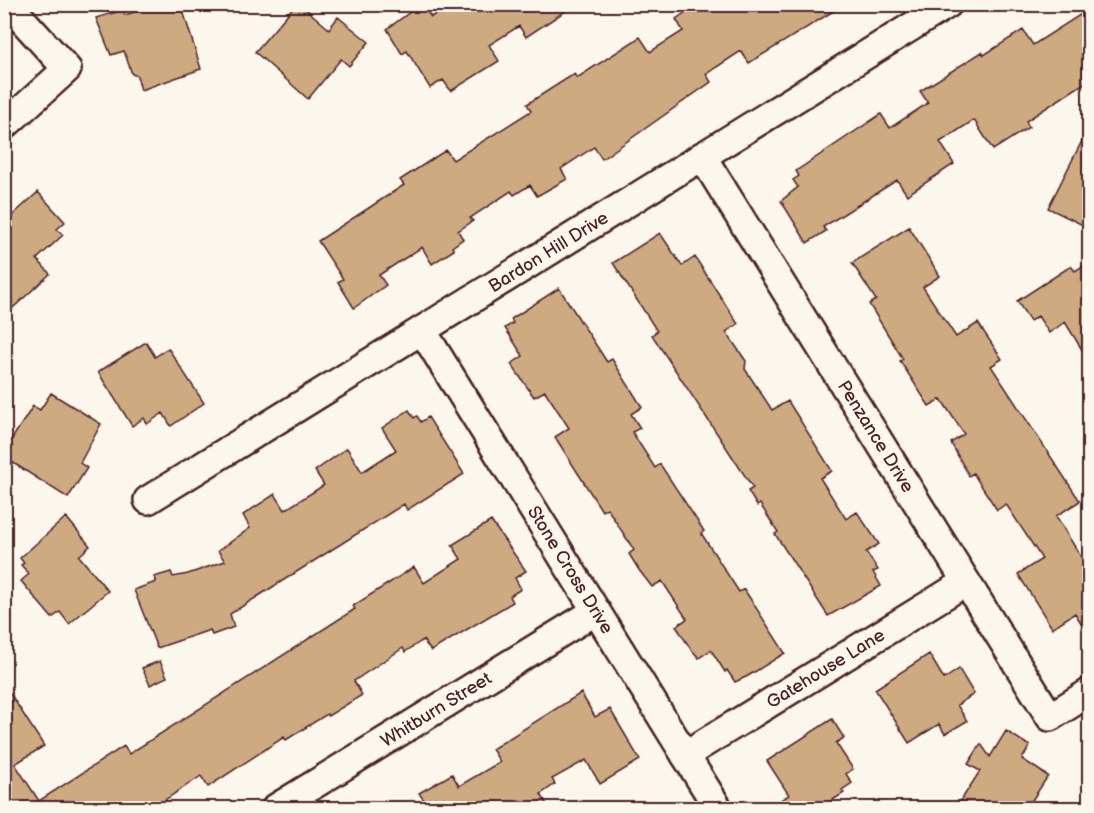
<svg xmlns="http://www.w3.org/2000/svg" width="1094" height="813" viewBox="0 0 1094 813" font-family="'Balsamiq Sans',sans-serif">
  <rect width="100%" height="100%" fill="#fbf7ec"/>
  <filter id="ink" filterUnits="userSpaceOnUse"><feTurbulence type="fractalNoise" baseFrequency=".0167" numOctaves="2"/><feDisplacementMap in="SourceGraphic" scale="12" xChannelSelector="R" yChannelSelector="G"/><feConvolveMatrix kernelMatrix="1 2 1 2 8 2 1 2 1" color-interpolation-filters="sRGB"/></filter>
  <g filter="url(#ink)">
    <path fill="#ceaa80" stroke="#4a1f2b" stroke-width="1.5" d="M158 4H181L201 69 141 90 137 76 132 74 124 51 111 55 96 18 123 10 125 15Z
      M296 4H300L329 29 338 17 369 42 349 66 341 59 308 99 255 52Z
      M421 4 431 17 452 4H576L526 37 519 26 489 45 499 61 451 91 443 80 430 88 407 51 402 54 387 29Z
      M698 4H845L749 63 741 51 706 74 711 82 602 159 594 147 561 169 567 179 551 188 537 196 530 185 514 195 511 191 470 218 473 221 458 231 463 239 452 247 454 250 432 264 422 247 379 275 386 285 354 308 338 282 343 279 318 241 404 185 400 180 446 150 453 160 531 111 527 104 574 74 577 78 640 37 650 52 683 31 676 19Z
      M1089 9V80L1026 121 1029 127 993 150 974 120 940 142 954 164 907 195 897 180 823 227 826 231 807 243 781 201 798 187 793 180 799 176 796 171 881 114 890 128 928 103 920 91 982 52 984 55 1023 30 1033 45Z
      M1089 127V228L1048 208Z
      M38 192 65 222 57 229 63 235 37 259 50 274 4 316V223Z
      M909 227 940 276 923 287 956 337 978 323 1002 359 991 366 1080 501 1056 516 1089 570V636L1075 613 1052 628 1018 574 1042 559 1006 504 997 510 973 473 969 476 951 443 964 434 941 399 929 406 900 361 903 359 869 304 876 300 852 263Z
      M660 233 682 266 695 257 738 324 726 332 746 361 745 369 772 410 788 401 832 471 820 478 846 519 857 512 879 544 866 552 878 570 873 572 881 586 828 616 775 534 778 532 760 504 757 506 748 491 753 488 652 335 657 331 613 263Z
      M1089 262V361L1065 322 1049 333 1038 316 1030 321 1017 301 1071 266 1075 271Z
      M559 288 607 362 612 359 642 407 631 414 640 428 632 432 655 468 660 464 704 531 701 533 739 592 744 589 785 653 748 676 735 682 727 670 725 672 711 650 699 658 690 648 676 626 687 619 662 581 652 587 639 570 629 554 634 550 607 508 602 511 555 437 569 428 545 391 534 397 511 364 523 356 505 328 513 323 511 319Z
      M146 342 155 357 168 348 204 403 171 426 163 413 147 424 144 418 132 426 98 372Z
      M51 393 101 424 80 463 87 468 68 498 4 457V451L33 406 40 410Z
      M409 410 414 418 417 416 421 422 428 417 464 474 407 510 404 504 230 614 234 627 212 635 210 630 157 648 134 590 156 582 154 577 171 572 173 577 188 574 225 561 218 551 250 528 243 515 275 494 285 510 324 485 315 471 347 448 362 472 396 450 382 428Z
      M66 517 90 546 79 556 108 591 69 624 60 612 52 618 21 581 29 574 21 565 24 563 20 558Z
      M491 521 526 571 515 578 521 589 510 596 513 602 431 651 423 640 405 652 403 648 354 681 362 695 328 716 327 714 286 740 284 737 208 787 201 776 165 800 171 808H4V684L44 746 15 764 39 801 124 746 129 754 355 609 353 606 414 567 424 583 461 559 452 545Z
      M929 654 944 679 959 669 974 694 957 705 967 721 945 734 939 724 909 743 875 689Z
      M160 661 167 677 150 685 142 668Z
      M581 693 595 717 610 709 640 760 600 784 586 760 552 779 555 784 541 794 549 808H429L419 793 452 774 459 786 500 762 492 749Z
      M832 719 844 738 836 743 853 769 846 774 852 783 842 790 844 793 820 808H767L789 795 767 761Z
      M1006 731 1030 746 1022 759 1048 776 1027 808H956L980 771 968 764 981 744 990 757Z"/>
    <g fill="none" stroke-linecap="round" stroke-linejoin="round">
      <defs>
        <g id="street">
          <path d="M4 126 67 69 8 4"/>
          <path id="s1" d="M702 156 1050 717 1090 692"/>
          <path id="s2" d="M422 330 718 808"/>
          <path id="s3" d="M148 500 948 4"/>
          <path id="s4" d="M685 755 966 582"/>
          <path id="s5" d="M276 808 596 611"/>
        </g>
      </defs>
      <use href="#street" stroke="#4a1f2b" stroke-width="32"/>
      <use href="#street" stroke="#fbf7ec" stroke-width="27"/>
    </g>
  </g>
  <g text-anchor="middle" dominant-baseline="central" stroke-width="6" stroke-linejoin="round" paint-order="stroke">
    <g font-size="18" fill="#4a1f2b" stroke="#fbf7ec">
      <text stroke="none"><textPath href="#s3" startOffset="471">Bardon Hill Drive</textPath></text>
      <text stroke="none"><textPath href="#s1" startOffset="330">Penzance Drive</textPath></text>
      <text stroke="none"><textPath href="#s2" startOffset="282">Stone Cross Drive</textPath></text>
      <text stroke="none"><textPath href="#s4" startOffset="165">Gatehouse Lane</textPath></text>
      <text stroke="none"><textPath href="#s5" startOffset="188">Whitburn Street</textPath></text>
    </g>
  </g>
  <rect width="1094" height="813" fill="none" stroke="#fbf7ec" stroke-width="24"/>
  <rect x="12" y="12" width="1070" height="789" fill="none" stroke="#4a1f2b" stroke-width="2" filter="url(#ink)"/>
</svg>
